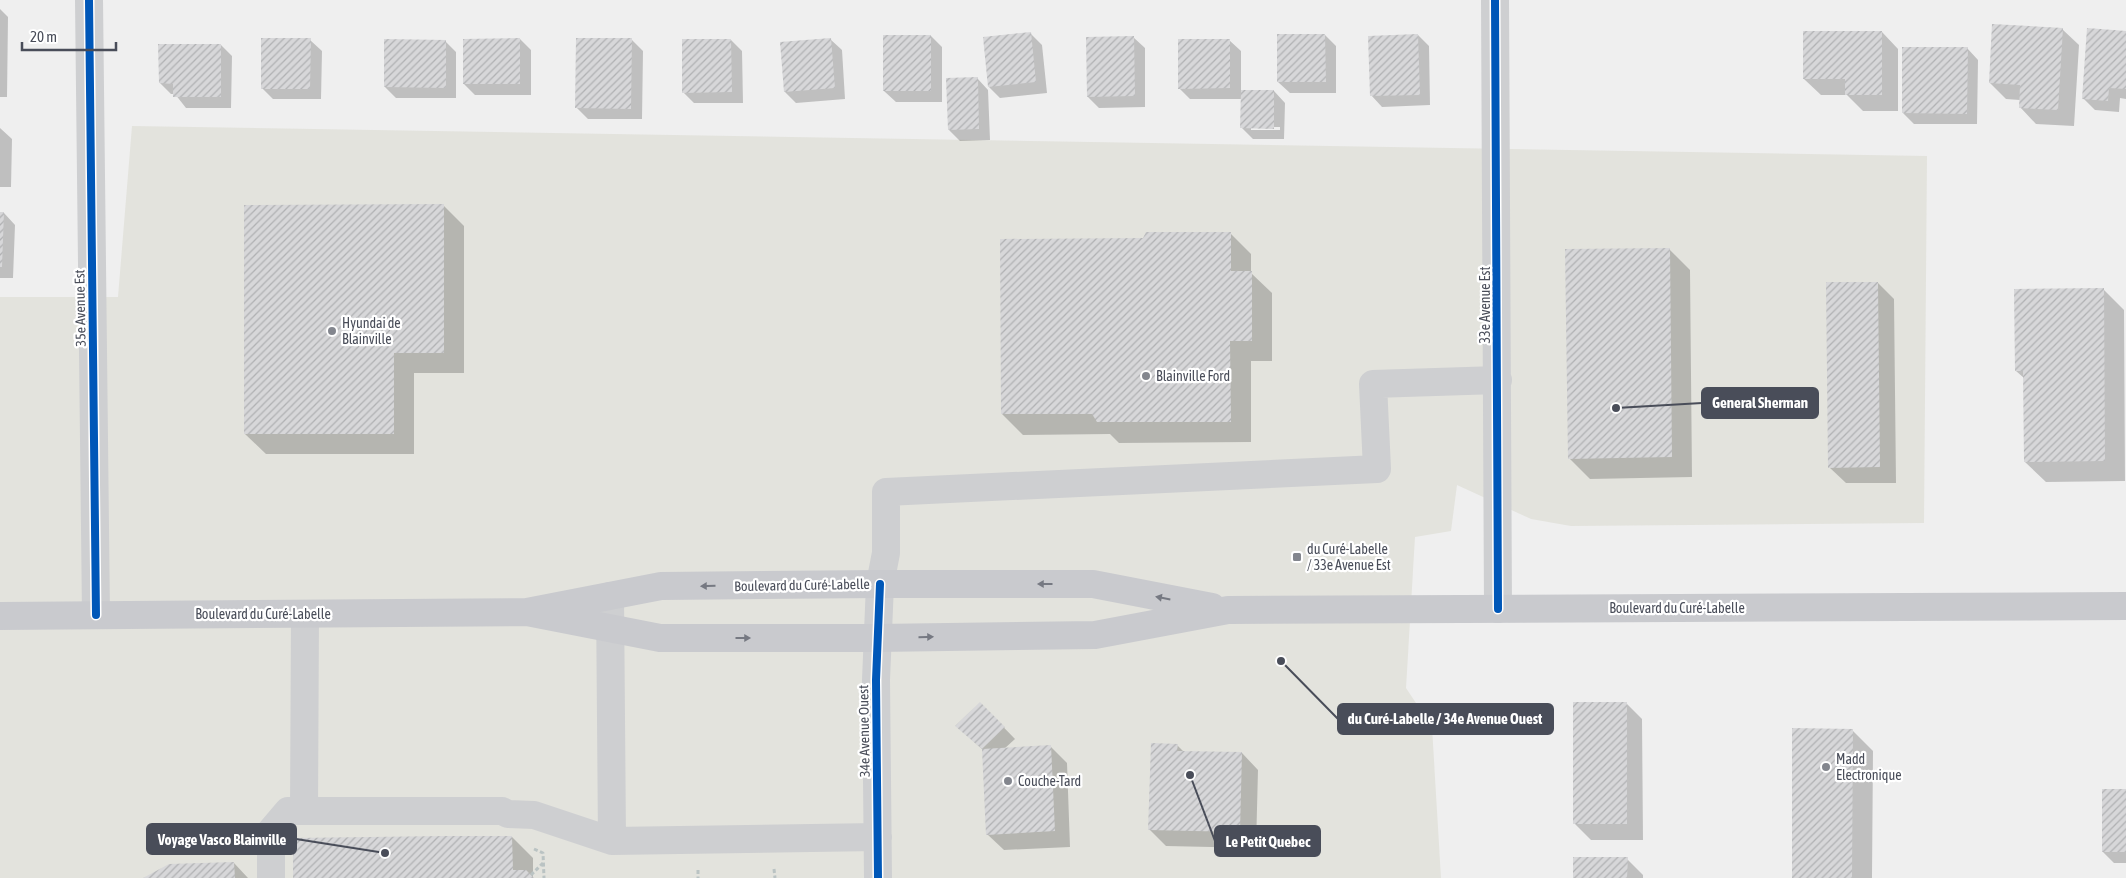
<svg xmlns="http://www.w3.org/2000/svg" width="2126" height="878" viewBox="0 0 2126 878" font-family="'Asap Condensed',sans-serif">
  <defs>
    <pattern id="building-hatch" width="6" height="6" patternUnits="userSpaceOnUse" patternTransform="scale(1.25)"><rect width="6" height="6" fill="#d7d7d9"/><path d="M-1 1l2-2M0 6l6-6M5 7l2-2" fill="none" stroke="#b0b1b3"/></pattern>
  </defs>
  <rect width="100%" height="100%" fill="#efefef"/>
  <path fill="#e3e3dd" d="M132 126 1927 156 1924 523 1571 526 1531 519 1457 485 1451 531 1415 537 1406 688 1432 727 1441 878H0V297H118Z"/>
  <path fill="#0003" fill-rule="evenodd" d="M0 9 8 17 7 97H0Z
    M2062 29 2079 45 2074 126 2036 124 2020 107V100L2006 99 1990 83Z
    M1882 32 1898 49V111H1863L1847 95H1821L1804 79Z
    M2126 32V99L2120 98 2119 112 2095 110 2084 99Z
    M1031 34 1042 45 1047 93 1000 98 989 87Z
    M1325 35 1336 46V93H1290L1278 82Z
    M1418 35 1429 46 1430 105 1382 107 1371 95Z
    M931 36 942 47V102H896L884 91Z
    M1133 37 1145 48V107L1099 108 1088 97Z
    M520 39 531 50V95H475L464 84Z
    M830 39 842 50 845 99 796 103 785 92Z
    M310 40 322 51 321 99H273L262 88Z
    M632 40 643 51 642 119H588L576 107Z
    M731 40 742 51 743 103H694L683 92Z
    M1229 40 1241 51V91H1274L1285 103 1284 139H1253L1242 128V99H1190L1179 88ZM1251 127H1280V130H1251Z
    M445 41 456 52V98H396L385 87Z
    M221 45 232 56 231 108H186L175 94H171L160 83Z
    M1967 48 1978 60 1977 124H1914L1903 113Z
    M977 78 988 90 990 140 960 141 949 130Z
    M0 128 12 139 11 187H0Z
    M443 205 464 226V373H414V454H266L245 434Z
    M0 213H4L15 225 13 278H0Z
    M1230 233 1251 254V273L1272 293V361H1251V442L1119 443 1110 434 1023 435 1002 414 1144 239Z
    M1669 249 1690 270 1692 477 1590 479 1569 458Z
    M1878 283 1894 299 1896 483H1846L1829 467Z
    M2103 289 2124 310 2125 481 2046 482 2025 462 2024 378 2016 371Z
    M980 703 1015 739 1004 749 1050 746 1067 763 1070 847 1004 850 987 834 984 751 957 726Z
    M1626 703 1642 719 1643 840H1591L1575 824Z
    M1852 730 1873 751 1872 878H1793Z
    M1177 745 1184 752 1242 753 1258 770 1256 848 1166 846 1149 829Z
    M2126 790V863H2114L2103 852Z
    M512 837 533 858V878H295Z
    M1627 859 1643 875V878H1574Z
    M234 863 248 878H146Z"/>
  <path fill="url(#building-hatch)" d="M1992 24 2063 28 2058 110 2019 108 2020 85 1989 83Z
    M2087 28 2126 31V89L2109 88 2108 101 2082 99Z
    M1803 31H1882V95H1845V79H1803Z
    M1031 32 1036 82 988 87 983 37Z
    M1277 34H1325L1326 82H1277Z
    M1418 34 1420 95 1370 96 1368 36Z
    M883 35H931V91H883Z
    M1134 36 1135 96 1087 97 1086 37Z
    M261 38H311L310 89H261Z
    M520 38V84H463V39Z
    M576 38H632L631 109 575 108Z
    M831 38 835 88 784 92 780 42Z
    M384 39 446 40V88L384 87Z
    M682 39H731L732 92 682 93Z
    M1178 39H1230V88L1178 89Z
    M158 44H221V97H173V84L159 83Z
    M1902 47H1968L1967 114 1902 113Z
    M978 77 979 129 948 130 946 78Z
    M1241 90H1274V129L1240 128Z
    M444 204V353H394V434H244V205Z
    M0 212H4L2 267H0Z
    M1146 232H1231V271H1252V341H1230L1231 422H1097L1092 414H1001L1000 239 1143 238Z
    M1670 248 1672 457 1568 459 1565 249Z
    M1826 282H1878L1880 467 1828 468Z
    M2104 288 2105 461 2024 462 2023 371H2015L2014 289Z
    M980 702 1005 727 982 749 955 726Z
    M1573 702H1627V824H1573Z
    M1792 728 1853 729 1852 878H1792Z
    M1151 743 1178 744 1177 751 1242 752 1240 832 1148 830Z
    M1051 745 1055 831 986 835 982 749Z
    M2102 789H2126V852H2102Z
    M445 836H512L513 870H526L534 878H293V838Z
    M1573 857H1628L1627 878H1573Z
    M234 862 235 878H143L169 864Z"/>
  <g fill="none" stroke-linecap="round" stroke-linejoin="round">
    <path stroke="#bac3c3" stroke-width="3" stroke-dasharray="4 2.5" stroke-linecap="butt" d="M534 849 543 853 544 878
      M774 869 775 878
      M698 870V878
      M531 875 543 863"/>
    <path stroke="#cecfd1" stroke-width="28" d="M89 0 96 615
      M1495 0 1498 609
      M610 596 612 841
      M305 614 304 811H502L508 814 534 815 612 841 878 837
      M271 878V831L288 811H304
      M878 878 876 680 880 584 886 553V492L1377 469 1373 384 1498 380"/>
    <path stroke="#c9cace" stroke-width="28" d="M527 612 660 638H877L1095 635 1228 610 2126 606
      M0 616 527 612 661 586 880 584H1093L1212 607"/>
    <defs>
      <path id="cycleway" d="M89 0 96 615
        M1495 0 1498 609
        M878 878 876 680 880 584"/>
    </defs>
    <use href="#cycleway" stroke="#fff" stroke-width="11"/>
    <use href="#cycleway" stroke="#0057b8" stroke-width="8"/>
  </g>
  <defs><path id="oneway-solid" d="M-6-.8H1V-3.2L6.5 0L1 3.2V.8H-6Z" transform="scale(1.25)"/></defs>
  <g fill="#767982">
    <use href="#oneway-solid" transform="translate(1045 584) rotate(180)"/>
    <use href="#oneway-solid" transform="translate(708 586) rotate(179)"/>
    <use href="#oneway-solid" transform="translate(1163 598) rotate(-169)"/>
    <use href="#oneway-solid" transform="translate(926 637) rotate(-1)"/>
    <use href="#oneway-solid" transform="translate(743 638)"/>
  </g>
  <g fill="#83868e" stroke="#fff" stroke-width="2">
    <circle cx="332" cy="331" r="5"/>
    <circle cx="1146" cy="376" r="5"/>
    <rect x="1292" y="552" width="10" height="10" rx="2.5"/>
    <circle cx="1826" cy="767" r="5"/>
    <circle cx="1008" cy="781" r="5"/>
  </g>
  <g text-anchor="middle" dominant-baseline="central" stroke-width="4.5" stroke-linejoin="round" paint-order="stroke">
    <g font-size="14" fill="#494d59" stroke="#fff">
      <text transform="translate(1485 305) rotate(-90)">33e Avenue Est</text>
      <text transform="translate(80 308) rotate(-91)">35e Avenue Est</text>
      <text transform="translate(802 585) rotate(-1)">Boulevard du Curé-Labelle</text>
      <text x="1677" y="608">Boulevard du Curé-Labelle</text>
      <text x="263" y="614">Boulevard du Curé-Labelle</text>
      <text transform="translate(864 731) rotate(-91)">34e Avenue Ouest</text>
    </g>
    <g font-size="14" fill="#494d59" stroke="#fff" text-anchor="start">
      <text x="342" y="323">Hyundai de<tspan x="342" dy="16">Blainville</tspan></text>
      <text x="1156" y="376">Blainville Ford</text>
      <text x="1307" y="549">du Curé-Labelle<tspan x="1307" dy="16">/ 33e Avenue Est</tspan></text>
      <text x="1836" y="759">Madd<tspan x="1836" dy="16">Electronique</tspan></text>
      <text x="1018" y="781">Couche-Tard</text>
    </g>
  </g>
  <path fill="none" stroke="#494d59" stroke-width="2" d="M1616 408L1702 403M1281 661L1338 719M385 853L296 839M1190 775L1215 841"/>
  <g fill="#494d59" stroke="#fff" stroke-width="2">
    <circle cx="1616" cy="408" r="5"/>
    <circle cx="1281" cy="661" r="5"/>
    <circle cx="385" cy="853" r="5"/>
    <circle cx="1190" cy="775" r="5"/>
  </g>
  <g fill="#494d59" stroke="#494d59" stroke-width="2">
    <rect x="1702" y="388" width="116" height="30" rx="5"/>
    <rect x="1338" y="704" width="215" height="30" rx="5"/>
    <rect x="147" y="824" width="149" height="30" rx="5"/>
    <rect x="1215" y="826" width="105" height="30" rx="5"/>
  </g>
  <g font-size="15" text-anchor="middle" font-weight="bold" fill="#fff">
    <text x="1760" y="408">General Sherman</text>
    <text x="1445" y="724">du Curé-Labelle / 34e Avenue Ouest</text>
    <text x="222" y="845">Voyage Vasco Blainville</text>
    <text x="1268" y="847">Le Petit Quebec</text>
  </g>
  <path d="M22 42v8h94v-8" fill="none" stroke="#494d59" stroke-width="2.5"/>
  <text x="30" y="42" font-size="15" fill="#494d59" stroke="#ffffff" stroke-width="4" paint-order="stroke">20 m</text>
</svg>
